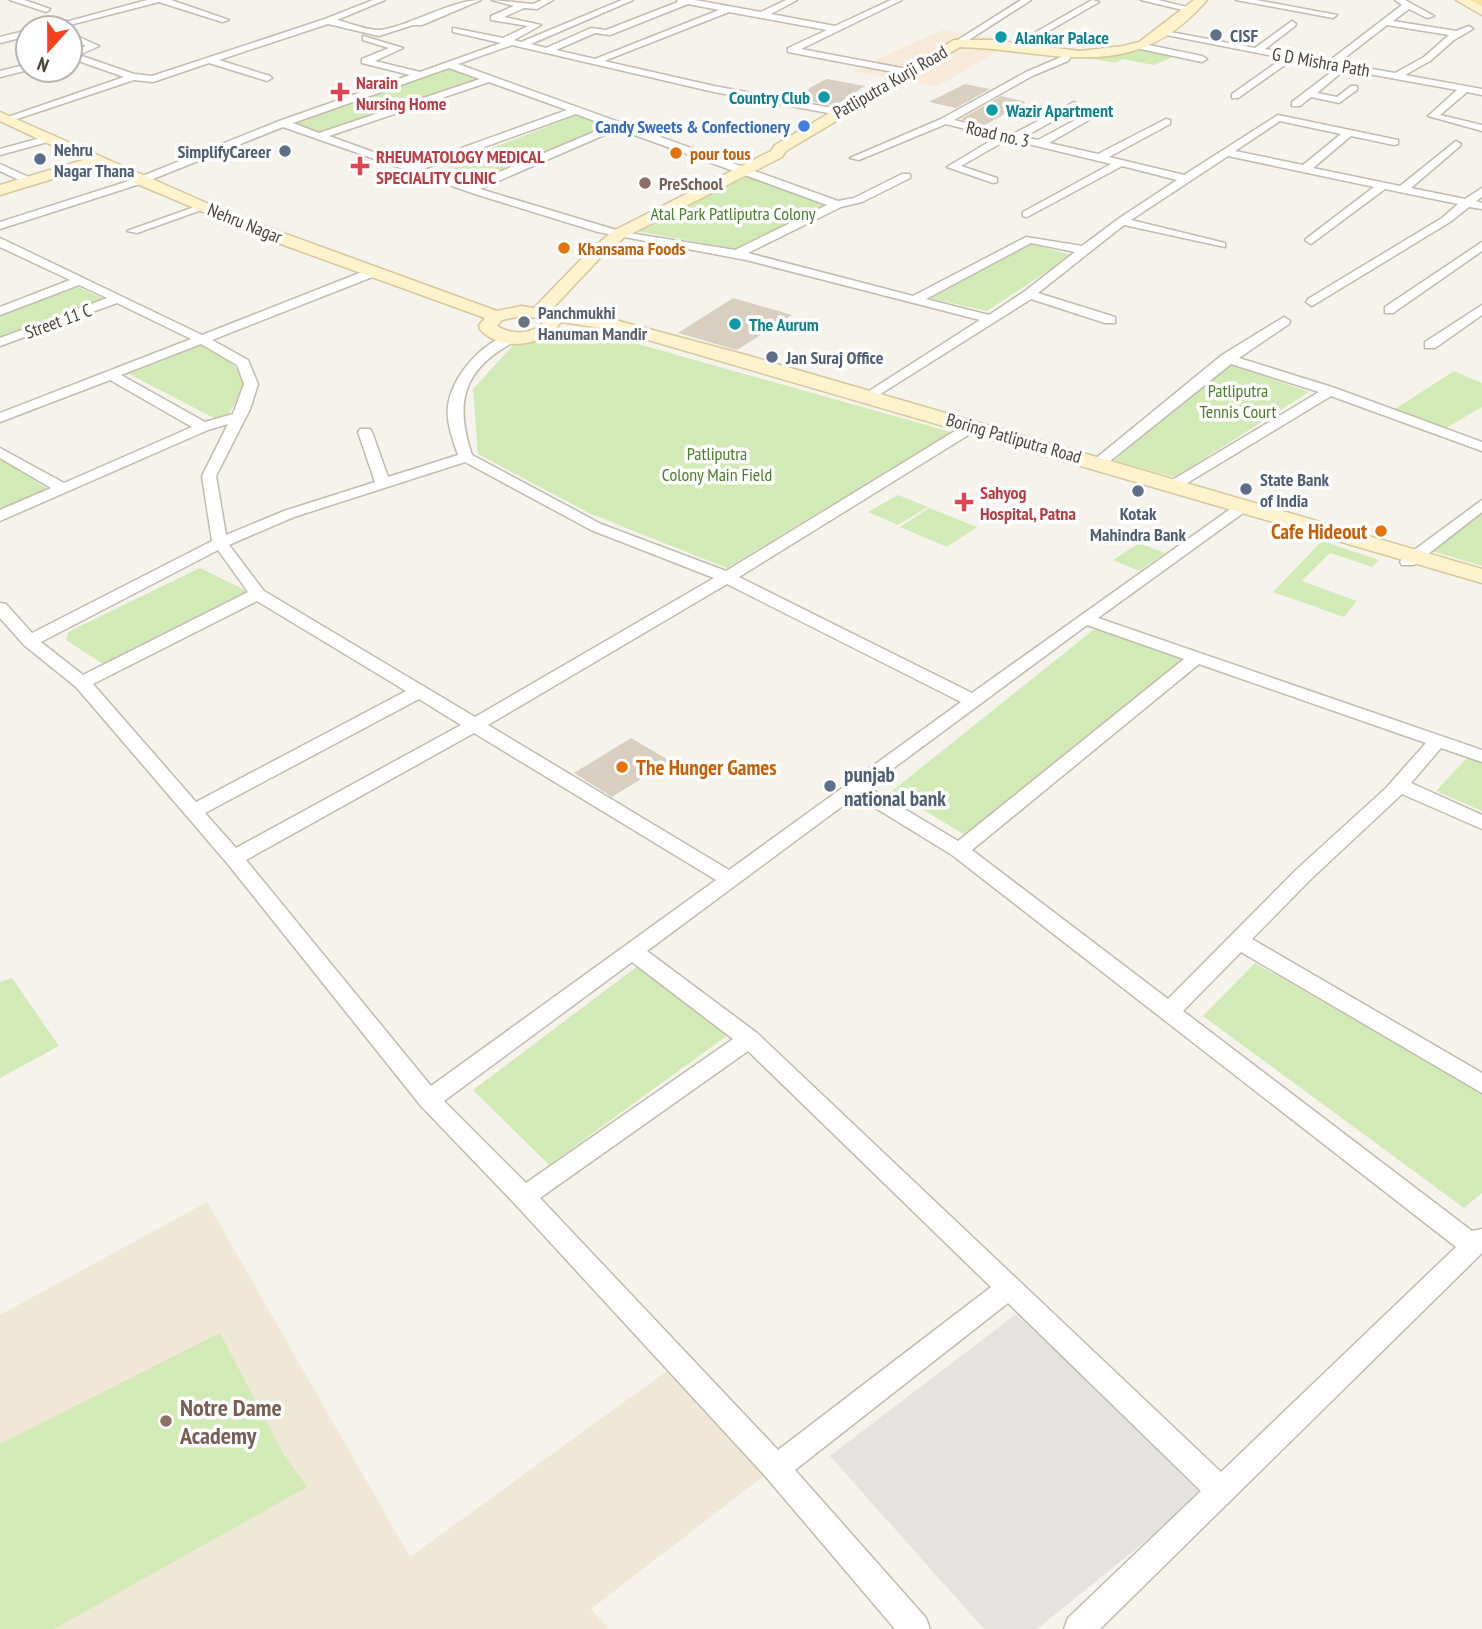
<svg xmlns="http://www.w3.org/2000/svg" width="1482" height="1629" viewBox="0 0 1482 1629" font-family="'PT Sans Narrow',sans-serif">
  <rect width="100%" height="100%" fill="#f6f3ec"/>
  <path fill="#f7ead8" d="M942 30 1013 42 938 86 852 71Z"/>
  <path fill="#efe8d6" d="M207 1202 410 1557 671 1368 765 1475 591 1609 609 1629H0V1315Z"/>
  <path fill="#d2eab5" d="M1145 48 1177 55 1154 65 1122 59 1115 63 1089 58 1125 54Z
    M447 67 480 79 321 132 294 123Z
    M578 115 610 127 481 178 445 166Z
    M735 173 829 206 735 249 626 229Z
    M1027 243 1072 255 987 311 929 298Z
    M78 287 106 300 0 339V316Z
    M548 326 592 331 951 432 727 568 591 514 478 454 473 389 515 343Z
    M203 345C223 354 237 364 245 384L228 416 214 418 129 374Z
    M1231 364 1309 392 1175 477 1113 461Z
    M1454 371 1482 383V407L1446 428 1392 411Z
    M0 458 49 490 0 511Z
    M898 495 928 507 898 525 868 512Z
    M929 508 977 527 947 547 900 527Z
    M1482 513V566L1432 551Z
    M1322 541 1379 560 1372 567 1330 553 1302 581 1357 601 1344 617 1273 592Z
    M1139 543 1165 553 1139 571 1113 560Z
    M200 568 251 593 106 666 66 640 68 633 72 630Z
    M1097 627 1188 658 965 835 892 791Z
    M1467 758 1482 763V811L1436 791Z
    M1255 963 1482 1093V1193L1464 1208 1203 1016Z
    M639 965 728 1035 549 1165 473 1090Z
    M12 978 59 1046 0 1078V982Z
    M220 1333 284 1455 307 1487 54 1629H0V1444Z"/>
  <path fill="#e5e3e0" d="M1016 1314 1206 1492 1037 1629H984L830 1456Z"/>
  <path fill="#d8cfc1" d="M827 79 865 86 835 106 799 99 811 87Z
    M965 84 990 89 956 108 929 102Z
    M1001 96 1026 102 985 125 961 119Z
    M733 298 792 315 737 350 678 333Z
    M631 738 670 761 612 797 574 773Z"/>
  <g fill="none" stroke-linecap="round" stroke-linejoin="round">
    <defs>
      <path id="street" d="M10 0H24L50 9 46 12Z
        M147 0H171L229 20 222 22 159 2 58 28H43Z
        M373 0H385L337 20C350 23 368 31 381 30 412 25 451 0 481 0L422 25H413L379 36 328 24 219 60 270 76 272 78 267 81 209 63 153 82 134 80 11 121 2 119 124 77 70 58V52L86 46 70 39V33L99 46 79 55 134 74 152 76 325 19Z
        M492 0 533 4 542 0H553L537 9 524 8 504 17 541 25 514 40 521 42 622 0H633L531 44 546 48 591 28 606 30 678 2 677 0H695L761 12 786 0H797L771 14 835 26 891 0H902L801 49 912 70 914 72 909 75 788 52V48L827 30 729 12 604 61 714 86 843 110V114L839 115 714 92 512 45 458 64 838 201 854 198 902 174H910V178L862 202 841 207 748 253 913 296 1026 237 1082 246 1118 219 1177 180 1122 166 1027 217 1023 216V212L1111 164 1008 139 961 166 997 178V182L993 183 947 167 997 137 946 124 859 160 850 158 941 119 1026 72 1061 57 1068 51 1073 54 1068 61 1032 76 954 120 1013 134 1074 102 1079 105 1078 107 1024 137 1038 140 1090 112 1094 113V117L1049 143 1098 154 1166 119 1170 120V124L1109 157 1184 175 1278 115 1398 140V144L1394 145 1351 136 1313 168 1400 186 1456 141 1461 144 1460 146 1411 188 1465 199 1482 188V197L1476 201 1482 203V209L1469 207 1450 222 1312 306 1306 302 1308 299 1442 218 1458 204 1385 189 1311 244 1305 240 1307 238 1374 187 1228 156 1131 220 1225 243V247L1124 225 1038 293 1115 317V323H1105L1031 299 871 400 866 399V393L980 320 746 260 598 232 478 195 283 127 143 183 0 229V222L135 179 279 121 410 75 362 63V59L389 48 363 40V36L403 48 375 61 420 72 501 43 453 32V28L503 38 528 26 491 20V16L514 6ZM688 4 719 10 595 59 556 50 595 33 610 35ZM449 68 480 79 319 133 293 123ZM489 82 567 110 412 166 329 136ZM576 114 608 126 469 185 423 169ZM1280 121 1341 134 1303 165 1235 151ZM618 129 827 205 735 250 623 232 480 189ZM1031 243 1075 252 1025 291 989 315 926 299Z
        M1021 0H1031L961 45 953 43Z
        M1092 0 1099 2 1016 50 1008 48Z
        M1141 0H1158L1195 9 1191 12Z
        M1236 0H1256L1337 15 1333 18Z
        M1395 0H1405L1434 16 1427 18 1409 9 1393 21 1456 31 1469 26 1473 29 1454 40 1430 61 1405 75 1482 89V95L1467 92 1440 115 1482 125V131L1428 116 1457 90 1330 67 1342 72 1317 93 1337 97 1351 86H1357V90L1339 103 1311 97 1300 106H1292V102L1330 73 1317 69 1318 65 1292 60 1238 98H1232V94L1283 58 1156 33 1160 30 1255 48 1292 21 1296 24 1295 26 1265 49 1329 61 1402 5ZM1387 25 1449 35 1424 57 1395 73 1338 63Z
        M28 30V36L0 43V37Z
        M1139 43 1202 56 1207 59 1202 62 1136 48 1134 46Z
        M28 64V70L0 77V71Z
        M51 135 55 136V140L0 155V149Z
        M0 164 33 179 34 181 25 183 0 171Z
        M200 205 210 207 137 233 127 231Z
        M0 238 202 335 367 270H375V276L212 340 248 360 258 384 250 409 216 476 226 535 284 511 375 482 358 432 360 429H370L372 432 388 477 458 455C453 440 446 423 448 406 452 376 482 342 511 334L517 338 516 341C463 368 454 402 472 455L601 524 726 571 968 423H978V429L739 577 972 693 1240 502H1250L1253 505 1250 508 1098 618 1482 750V762L1441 748 1411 783 1482 815V829L1402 794 1311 879 1252 939 1482 1073V1093L1241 952 1183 1011 1472 1231 1482 1229V1253L1100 1629H1064L1068 1618 1201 1491 1008 1303 795 1470 926 1618 930 1629H895L766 1477 515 1204 421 1106 227 863 76 687 24 645 0 618V603L6 604 32 633 212 541 202 476 228 424 208 430 0 521V510L51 488 0 458V448L64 483 192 427 110 380 0 422V413L191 339 117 303 0 346V338L107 298 79 285 0 315V307L70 280 0 247ZM201 344 237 365 244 384 233 414 205 422 121 375ZM465 462 591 530 714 578 475 717 264 591 229 545 294 517ZM218 550 248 592 83 675 41 642ZM727 584 961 702 729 870 488 725ZM257 601 406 691 196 802 93 684ZM1087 625 1184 659 958 841 868 787ZM1199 664 1426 743 1386 788 1297 869 1168 999 972 850ZM419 699 461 725 236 848 205 813ZM474 733 716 880 431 1086 246 860ZM856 796 952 855 1456 1247 1221 1472 757 1033 647 951ZM632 962 733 1039 526 1183 444 1101ZM748 1051 991 1287 778 1450 540 1198Z
        M1482 242V251L1393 313H1385V307Z
        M1482 305V315L1435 348H1425V342Z
        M1284 317 1290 321 1289 324 1239 358 1335 388 1482 442V451L1331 396 1179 488H1169L1167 485 1169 482 1319 392 1231 364 1105 465H1095L1093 462 1095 459 1222 355Z
        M1482 500V512L1414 565H1402L1400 562 1402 559Z"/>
      <path id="secondary" d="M1194 0H1207C1132 87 1057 50 960 47L786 151 782 157 625 237 600 258 551 310 615 320 746 355 1482 569V583L614 330 561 322C545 346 500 353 480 329L479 325 485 318 267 239 95 166 0 195V185L83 160 0 121V112L234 215 497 311 521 306 534 308 588 252 613 231 771 151 775 145 954 40H993L1080 51 1123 46 1139 42ZM521 316 538 318 543 323C530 335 512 335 497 326L502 320Z
        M1456 0H1471L1482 6V15Z"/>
      <path id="primary" d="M1471 0H1482V6Z"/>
    </defs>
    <use href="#street" stroke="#c2bbae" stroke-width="3"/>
    <use href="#secondary" stroke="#d6c79b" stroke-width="3"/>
    <use href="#primary" stroke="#e6c16a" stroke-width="2"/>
    <use href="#street" fill="#fff" fill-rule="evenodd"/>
    <use href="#secondary" fill="#fff3cd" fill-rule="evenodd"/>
    <use href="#primary" fill="#ffe39c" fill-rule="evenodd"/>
  </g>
  <g fill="#5c6f8a" stroke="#fff" stroke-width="2.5">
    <circle cx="1216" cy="35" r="7"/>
    <circle cx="285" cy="151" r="7"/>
    <circle cx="40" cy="159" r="7"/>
    <circle cx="772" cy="357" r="7"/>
    <circle cx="1246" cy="489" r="7"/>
    <circle cx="1138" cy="491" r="7"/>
    <circle cx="830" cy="786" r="7"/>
  </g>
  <g fill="#0f9aa8" stroke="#fff" stroke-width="2.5">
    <circle cx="1001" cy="37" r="7"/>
    <circle cx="824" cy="97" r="7"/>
    <circle cx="992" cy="110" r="7"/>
    <circle cx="735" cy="324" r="7"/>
  </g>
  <g fill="#e0444e" stroke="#fff" stroke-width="2.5">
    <path d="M336.5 81.5h7v7h7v7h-7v7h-7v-7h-7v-7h7z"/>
    <path d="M356.5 155.5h7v7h7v7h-7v7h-7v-7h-7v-7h7z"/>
    <path d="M960.5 491.5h7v7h7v7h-7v7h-7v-7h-7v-7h7z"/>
  </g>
  <circle fill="#3f7fe0" stroke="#fff" stroke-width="2.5" cx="804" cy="126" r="7"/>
  <g fill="#e8710a" stroke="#fff" stroke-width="2.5">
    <circle cx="676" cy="153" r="7"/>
    <circle cx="564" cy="248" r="7"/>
    <circle cx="1381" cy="531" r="7"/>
    <circle cx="622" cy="767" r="7"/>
  </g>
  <g fill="#8d6e63" stroke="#fff" stroke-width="2.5">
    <circle cx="645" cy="183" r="7"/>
    <circle cx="166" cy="1421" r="7"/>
  </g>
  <circle fill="#6b7280" stroke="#fff" stroke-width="2.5" cx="524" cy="322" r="7"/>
  <g text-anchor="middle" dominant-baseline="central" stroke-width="7" stroke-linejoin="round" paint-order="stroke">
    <g font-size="18" font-weight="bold" fill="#4e5e75" stroke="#fff" text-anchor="start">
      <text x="1230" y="35">CISF</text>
      <text x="54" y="149">Nehru<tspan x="54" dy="21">Nagar Thana</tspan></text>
      <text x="271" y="151" text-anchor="end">SimplifyCareer</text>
      <text x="786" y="357">Jan Suraj Office</text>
      <text x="1260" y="479">State Bank<tspan x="1260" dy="21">of India</tspan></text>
      <text x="1138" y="513" text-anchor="middle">Kotak<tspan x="1138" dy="21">Mahindra Bank</tspan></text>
    </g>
    <g font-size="18" font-weight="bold" fill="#0d838f" stroke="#fff" text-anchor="start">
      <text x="1015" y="37">Alankar Palace</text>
      <text x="810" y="97" text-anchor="end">Country Club</text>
      <text x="1006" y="110">Wazir Apartment</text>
      <text x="749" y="324">The Aurum</text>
    </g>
    <g font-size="18" fill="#4b4439" stroke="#fff">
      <text transform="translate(1321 62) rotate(10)">G D Mishra Path</text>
      <text transform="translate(890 82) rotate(-30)">Patliputra Kurji Road</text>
      <text transform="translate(998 134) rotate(13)">Road no. 3</text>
      <text transform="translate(245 223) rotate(22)">Nehru Nagar</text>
      <text transform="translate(58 321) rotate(-20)">Street 11 C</text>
      <text transform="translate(1014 438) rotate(16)">Boring Patliputra Road</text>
    </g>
    <g font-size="18" font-weight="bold" fill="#be3a42" stroke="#fff" text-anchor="start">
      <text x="356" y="82">Narain<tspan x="356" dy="21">Nursing Home</tspan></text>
      <text x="376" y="156">RHEUMATOLOGY MEDICAL<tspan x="376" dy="21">SPECIALITY CLINIC</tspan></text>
      <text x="980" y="492">Sahyog<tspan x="980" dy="21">Hospital, Patna</tspan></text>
    </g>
    <g font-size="18" font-weight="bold" fill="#366cbe" stroke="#fff" text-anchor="end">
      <text x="790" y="126">Candy Sweets &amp; Confectionery</text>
    </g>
    <g font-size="18" font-weight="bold" fill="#c56008" stroke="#fff" text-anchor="start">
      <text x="690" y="153">pour tous</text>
      <text x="578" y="248">Khansama Foods</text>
    </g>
    <g font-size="18" font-weight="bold" fill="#785e54" stroke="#fff" text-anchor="start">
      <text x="659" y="183">PreSchool</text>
    </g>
    <g font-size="18" fill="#4a7f2a" stroke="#fff">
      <text x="733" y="213">Atal Park Patliputra Colony</text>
      <text x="1238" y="390">Patliputra<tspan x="1238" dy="21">Tennis Court</tspan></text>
      <text x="717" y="453">Patliputra<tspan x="717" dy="21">Colony Main Field</tspan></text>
    </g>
    <g font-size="18" font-weight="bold" fill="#5b616d" stroke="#fff" text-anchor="start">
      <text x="538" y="312">Panchmukhi<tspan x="538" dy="21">Hanuman Mandir</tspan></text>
    </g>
    <g font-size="21" font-weight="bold" fill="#c56008" stroke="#fff" text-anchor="end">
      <text x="1367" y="531">Cafe Hideout</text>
      <text x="636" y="767" text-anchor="start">The Hunger Games</text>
    </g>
    <g font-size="21" font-weight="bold" fill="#4e5e75" stroke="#fff" text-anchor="start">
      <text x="844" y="774">punjab<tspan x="844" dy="24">national bank</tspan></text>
    </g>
    <g font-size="24" font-weight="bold" fill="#785e54" stroke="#fff" text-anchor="start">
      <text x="180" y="1407">Notre Dame<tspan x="180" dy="28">Academy</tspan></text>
    </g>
  </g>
  <g transform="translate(49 49) rotate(201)"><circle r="33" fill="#ffffff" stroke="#b7b4b0" stroke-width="2"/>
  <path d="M0-5L12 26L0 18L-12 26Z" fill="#fc3f1d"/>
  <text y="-10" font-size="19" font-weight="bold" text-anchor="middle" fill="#4b4439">N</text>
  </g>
</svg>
